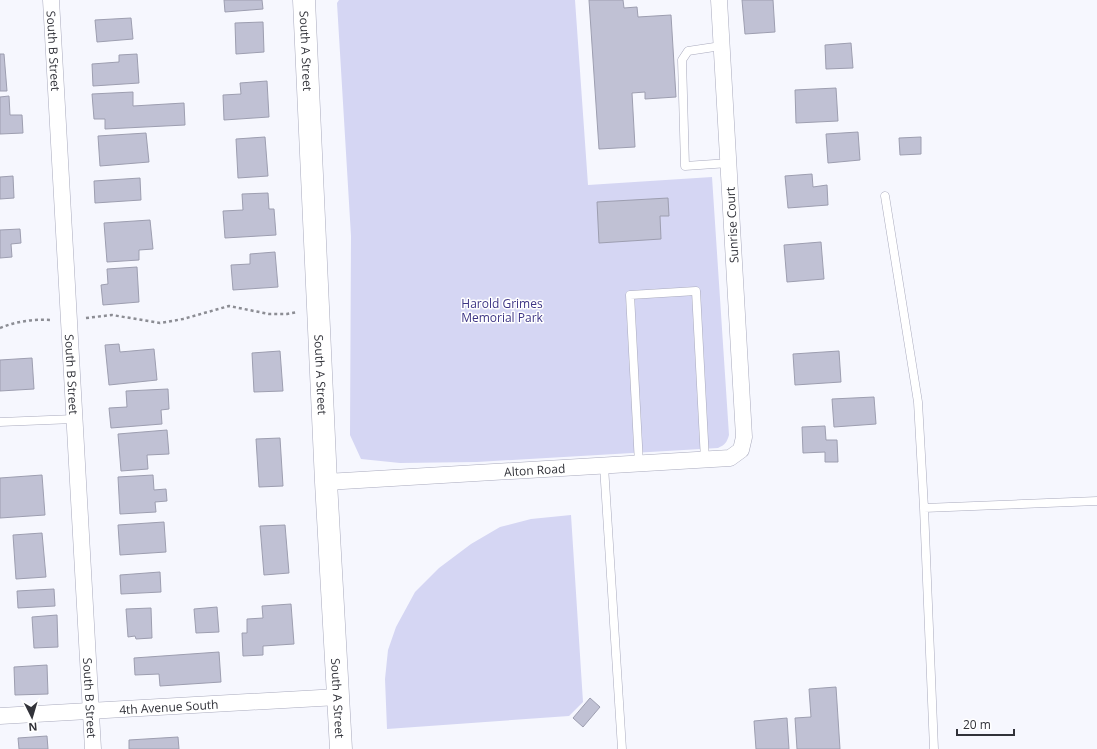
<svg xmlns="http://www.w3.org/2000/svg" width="1097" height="749" viewBox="0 0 1097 749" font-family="'Open Sans',sans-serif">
  <rect width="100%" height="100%" fill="#f6f7fe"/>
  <path fill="#d5d6f3" d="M339 0H575L588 185 712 177 729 435C727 442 725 445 718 448L477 462 400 463 361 459 350 435 351 236 337 3Z
    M571 515 583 702 569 716 387 729 385 679 388 650 396 627 415 592 439 568 471 544 500 527 531 519Z"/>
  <path fill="#c0c1d4" stroke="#9d9eb0" d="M224 0H262L263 9 225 12Z
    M589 0H623L624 8 637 7 638 17 671 15 676 97 645 99V92L632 93 635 147 599 149Z
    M742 0H773L775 32 745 34Z
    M131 18 133 39 97 42 95 20Z
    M263 22 264 52 236 54 235 23Z
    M851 43 853 68 826 69 825 45Z
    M0 54H4L7 91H0Z
    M137 54 139 83 93 86 92 64 119 62V55Z
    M267 81 269 117 224 120 223 95 241 94 240 83Z
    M836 88 838 121 796 123 795 90Z
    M133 92V106L184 103 185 125 105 129V119H94L92 94Z
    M9 96 10 115H22L23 133 0 134V97Z
    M858 132 860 160 828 163 826 134Z
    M146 133 149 162 100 166 98 136Z
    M265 137 268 176 238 178 236 139Z
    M921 137V154L900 155 899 138Z
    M812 174 813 187 827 185 828 205 788 208 785 176Z
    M13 176 14 198 0 199V177Z
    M140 178 141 200 95 203 94 181Z
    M268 193 269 209H274L276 235 225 238 223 211 243 210 242 194Z
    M668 198 669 216H660L661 239 599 243 597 202Z
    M150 220 153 249 139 250V260L107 262 104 223Z
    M20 229 21 243 11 244 12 257 0 258V230Z
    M821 242 824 279 787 282 784 245Z
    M275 252 278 287 233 290 231 265 250 264V254Z
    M137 267 139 302 103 305 101 285 108 284 107 269Z
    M119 344 120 352 154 349 157 380 109 385 105 345Z
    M280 351 283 391 254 392 252 353Z
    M839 351 841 382 795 385 793 354Z
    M32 358 34 389 0 391V360Z
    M168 389 169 409 161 410 162 424 111 428 109 408 127 407 126 391Z
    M874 397 876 424 834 427 832 399Z
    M825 426 826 440H837L838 462H825V452L803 453 802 427Z
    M167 430 169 454 147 455 148 469 121 471 118 434Z
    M280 438 283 486 259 487 256 439Z
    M42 475 45 515 0 518V478Z
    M153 475 154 490 166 489 167 501 155 502 156 512 120 514 118 477Z
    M164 522 166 552 120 555 118 525Z
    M285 525 289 573 264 575 260 526Z
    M42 533 46 577 16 579 13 535Z
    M160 572 161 592 121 594 120 575Z
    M54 589 55 606 18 608 17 591Z
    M291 604 294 644 263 646V655L243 656 242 633H247V619L263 618 262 606Z
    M217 607 219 632 196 633 194 609Z
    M151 608 152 638 136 639 135 636 128 637 126 609Z
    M57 615 58 647 34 648 32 617Z
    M219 652 221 682 160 686 159 674 135 675 134 658Z
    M47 665 48 694 15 695 14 667Z
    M836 687 840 749H797L795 718 811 717 809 689Z
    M590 698 600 707 583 727 573 718Z
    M787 718 789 749H756L754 721Z
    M47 736 48 749H19L18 738Z
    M178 737 179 749H129V740Z"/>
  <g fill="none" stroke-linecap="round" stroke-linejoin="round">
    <defs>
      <path id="lane" d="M721 46 688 51 682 60 685 166 729 163
        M885 196 918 402 924 508
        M0 422 74 419
        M639 464 630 295 696 291 705 460
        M604 466 622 749
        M934 749 924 508 1097 501"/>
      <g id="street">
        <path id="s1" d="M51 0 93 749"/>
        <path id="s2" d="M326 482 730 458 741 450 744 437 719 0"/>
        <path id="s3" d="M0 716 338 697"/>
      </g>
      <g id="secondary">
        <path id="s4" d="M304 0 326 482 341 749"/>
      </g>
    </defs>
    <use href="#lane" stroke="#a9aabd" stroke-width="9"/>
    <use href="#street" stroke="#a9aabd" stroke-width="17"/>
    <use href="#secondary" stroke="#a9aabd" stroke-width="23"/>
    <path stroke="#8c8d94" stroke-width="2.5" stroke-dasharray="3 3" stroke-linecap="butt" d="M86 318 112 315 160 323 183 319 229 306 269 314H287L298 312
      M0 328C17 321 34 319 52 320"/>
    <use href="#lane" stroke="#fff" stroke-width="8"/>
    <use href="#street" stroke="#fff" stroke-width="16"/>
    <use href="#secondary" stroke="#fff" stroke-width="22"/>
  </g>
  <g text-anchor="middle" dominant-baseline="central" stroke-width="3" stroke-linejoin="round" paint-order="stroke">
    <g font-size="12" fill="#313239" stroke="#fff">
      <text stroke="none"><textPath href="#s1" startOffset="51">South B Street</textPath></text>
      <text stroke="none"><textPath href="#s4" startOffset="51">South A Street</textPath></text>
      <text transform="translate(732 225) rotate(-93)">Sunrise Court</text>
      <text stroke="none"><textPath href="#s1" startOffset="375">South B Street</textPath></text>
      <text stroke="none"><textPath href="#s4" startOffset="375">South A Street</textPath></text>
      <text stroke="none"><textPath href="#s2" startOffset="209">Alton Road</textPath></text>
      <text stroke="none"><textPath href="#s1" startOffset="699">South B Street</textPath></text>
      <text stroke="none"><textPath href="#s4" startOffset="699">South A Street</textPath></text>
      <text stroke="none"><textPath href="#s3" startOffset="169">4th Avenue South</textPath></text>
    </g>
    <g font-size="12" fill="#3e3685" stroke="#fff">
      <text x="502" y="303">Harold Grimes<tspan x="502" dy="14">Memorial Park</tspan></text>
    </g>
  </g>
  <g transform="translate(32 717) rotate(175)" stroke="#ffffff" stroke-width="3" paint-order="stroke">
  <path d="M0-3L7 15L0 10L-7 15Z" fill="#313239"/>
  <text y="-6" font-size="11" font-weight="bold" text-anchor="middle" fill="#313239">N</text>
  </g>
  <path d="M957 729v6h57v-6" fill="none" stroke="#313239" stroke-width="2"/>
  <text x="963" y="729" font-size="12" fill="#313239" stroke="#ffffff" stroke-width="3" paint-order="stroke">20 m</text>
</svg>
